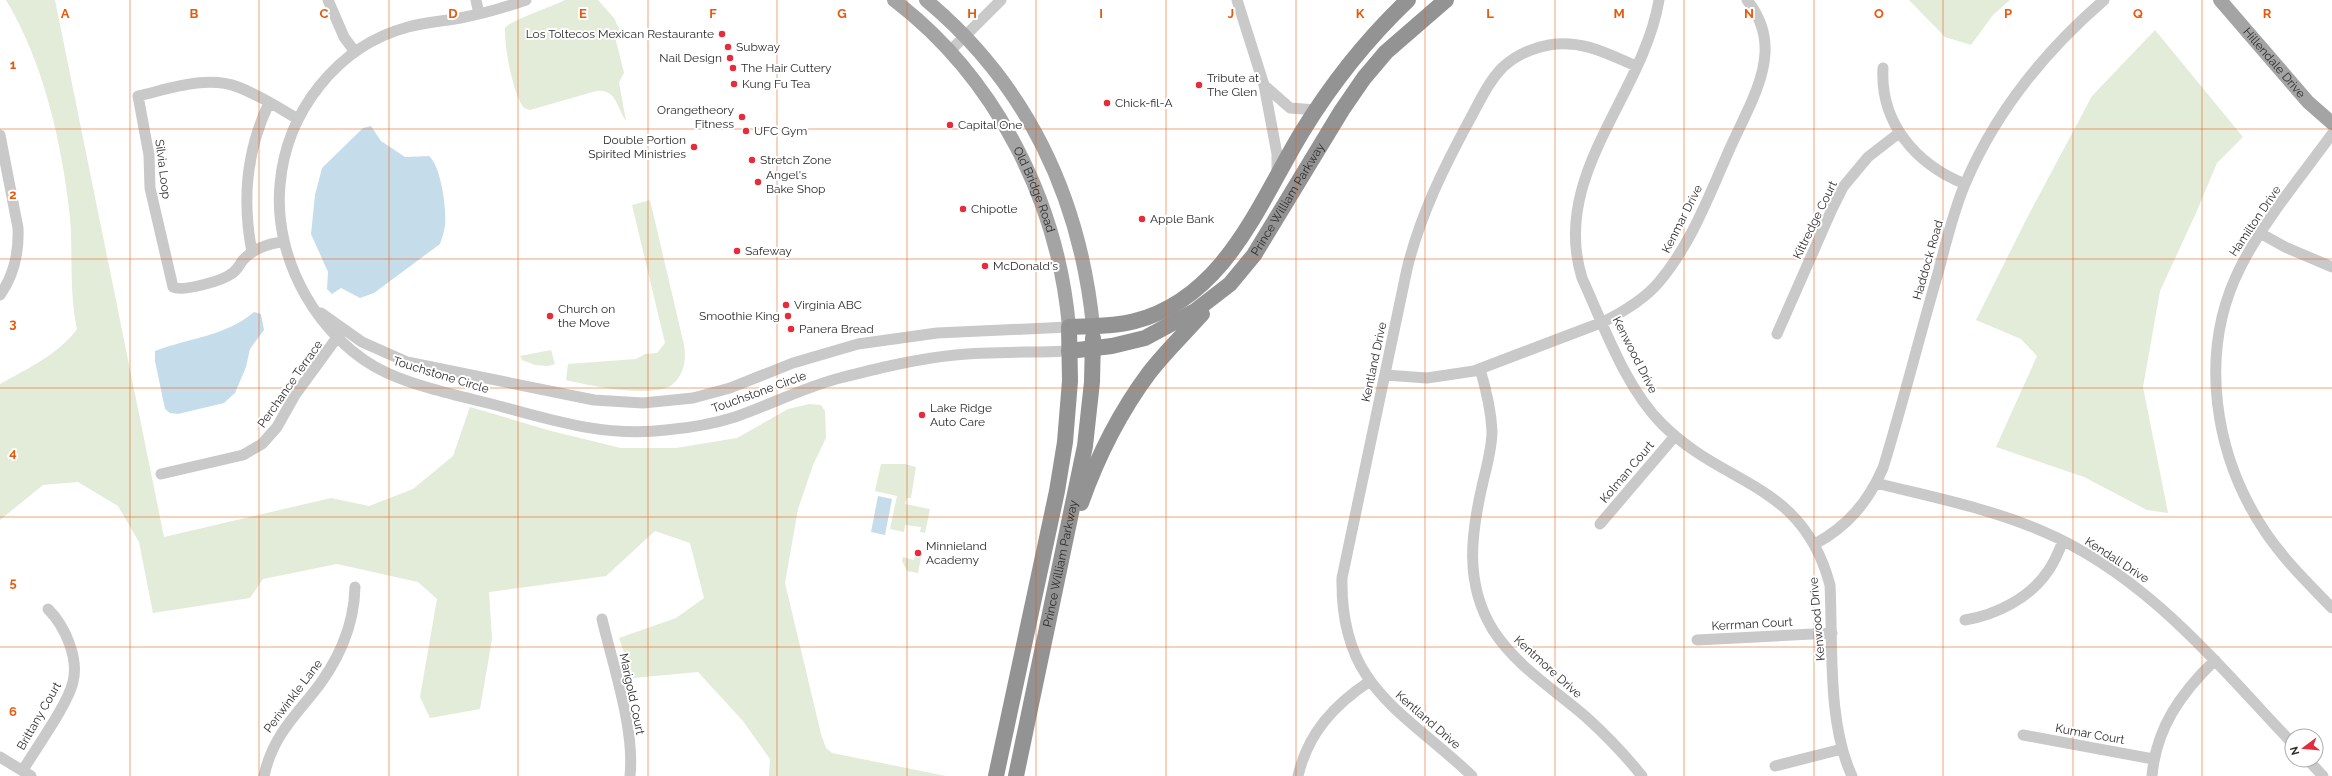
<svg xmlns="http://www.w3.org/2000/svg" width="2332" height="776" viewBox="0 0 2332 776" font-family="Raleway,sans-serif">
  <rect width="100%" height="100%" fill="#fff"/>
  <path fill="#e3ebd9" d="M6 0H55L164 537 331 498 369 506 413 489 453 456 470 407 551 431 621 448H676L737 438 788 409 809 404 821 405 825 411 826 438 813 465 798 509 785 583 821 734 826 748 832 753 946 776H769L770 759 743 721 698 672 633 678 619 638 676 618 704 598 690 543 655 531 606 576 489 592 492 639 480 709 430 718 420 697 437 599 418 582 337 564 263 579 250 598 153 613 139 542 118 506 78 482 43 485 0 520V384C27 369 59 354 77 329 69 291 73 254 70 217 62 144 44 63 6 0Z
    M565 0H598L614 18 620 31 614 33 624 73 619 82 626 121C616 107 617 89 596 91L530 110 524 108C513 94 504 46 505 28 509 21 554 6 565 0Z
    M1909 0H2010L1993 15 1971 45 1945 37Z
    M2155 30 2243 137 2217 163 2196 213 2160 291 2143 387 2168 513 2147 510 2084 477 1996 447 2037 356 2021 339 1976 320 2029 214 2092 96Z
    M650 200 684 345C686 359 685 371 675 382 660 401 587 385 566 380L568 364 636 359 645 354 657 353 665 343 632 205Z
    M551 350 555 364 548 366 535 365 522 360 520 356Z
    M881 464H905L916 467 911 498H907L905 504 930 509 925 533 920 532 921 527 905 525 904 532 890 529 897 496 875 491Z
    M915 556 921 557 918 573 907 571 902 561 903 557 914 560Z"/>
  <path fill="#c5ddeb" d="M371 126 381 141 405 157 429 156C441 166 447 210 445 226 444 232 442 238 440 244L374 293 360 298 341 288 332 294 327 289 328 272 311 234 315 195 322 168 363 128Z
    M254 312 261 314 264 330 250 349 246 367 235 393 224 403 178 414 170 413 165 409 155 361V351C189 338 226 336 254 312Z
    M878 496 892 499 885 535 871 532Z"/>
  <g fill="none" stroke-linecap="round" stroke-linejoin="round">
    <path stroke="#c9c9c9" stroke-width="11" d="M328 0 344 37 355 52
      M476 0 479 14
      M526 0C506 7 486 13 465 17 446 21 427 22 408 27 337 46 286 112 280 185 273 260 319 341 387 373 423 389 465 397 503 407 557 422 609 437 666 430 689 428 713 424 735 417 769 405 801 389 836 379 875 369 915 359 955 355 993 351 1031 353 1069 351
      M1237 0 1264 85 1277 154V173
      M1659 0C1643 96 1550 175 1582 278 1604 326 1625 387 1662 424 1726 488 1802 481 1830 585 1833 644 1827 723 1852 776
      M950 51 1001 0
      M1883 68C1880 122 1915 164 1965 184
      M1264 85 1290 108 1317 110
      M2332 134C2301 177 2265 219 2241 266 2197 352 2214 456 2266 533 2285 561 2309 584 2332 608
      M0 135 18 228C19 252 15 274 0 295
      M2260 233 2285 247 2332 267
      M284 242C269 243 253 249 243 260 239 265 237 271 231 274 222 281 182 292 173 287L150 188 149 155 138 96C169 89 206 75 238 87 259 95 279 108 298 119
      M252 252C242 201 246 151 269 103
      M321 313 362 342 407 362 594 400 643 403 693 398 730 388 793 363 858 344 937 333 1069 327
      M1777 334 1832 209 1843 187 1868 157 1899 133
      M1480 369C1486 389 1491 410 1492 431 1492 448 1487 465 1483 482 1471 533 1464 583 1493 630 1516 666 1555 690 1586 717 1606 735 1625 755 1642 776
      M1385 375 1427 378 1474 371 1603 322C1623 312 1644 300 1659 282 1692 243 1710 193 1731 146 1743 119 1764 83 1765 53 1766 34 1759 15 1747 0
      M161 474 243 455 262 444 277 427 295 395 341 332
      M1876 483C1931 497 1989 508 2042 531 2146 575 2216 663 2292 743
      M1600 524 1675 436
      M1815 544C1848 526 1868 502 1883 468 1903 403 1919 338 1938 273 1946 243 1953 212 1965 184 1996 111 2045 51 2104 0
      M602 619C613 666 635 729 630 776
      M1965 620C1996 615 2030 598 2048 571 2054 563 2059 551 2063 541
      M1697 640 1832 633
      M2023 735 2153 759
      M0 757 31 776
      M2308 760 2323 776
      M1775 766 1842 749
      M23 770C36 748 68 704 73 682 79 658 65 626 48 609
      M264 776C271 743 288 723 309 698 336 666 354 629 355 587
      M1298 776C1308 733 1334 705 1370 681
      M1472 776C1403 710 1340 688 1342 578L1407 269C1420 216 1443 169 1469 121 1479 103 1488 82 1503 67 1516 55 1532 48 1549 45 1581 39 1608 54 1636 66
      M2152 776C2156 728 2181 693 2215 660"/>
    <g stroke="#a4a4a4" stroke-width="14">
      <path id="s1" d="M894 0C996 78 1058 201 1069 327"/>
      <path d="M926 0C1027 84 1080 197 1093 326"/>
      <path id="s2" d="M2220 0 2308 102 2332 123"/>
    </g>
    <g stroke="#939393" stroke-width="16">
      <path id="s3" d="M1069 351 1112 346 1145 338 1195 311 1230 284 1254 255 1342 110 1364 78 1386 52 1446 0"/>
      <path d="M1081 503C1097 458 1120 412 1149 373 1165 352 1184 334 1202 314"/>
      <path d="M996 776 1057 491 1065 442 1070 381 1069 327C1091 326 1113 327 1135 321 1225 298 1259 203 1302 132 1332 83 1367 39 1408 0"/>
      <path id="s4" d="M1016 776 1085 446 1092 382 1093 338"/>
    </g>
  </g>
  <path fill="none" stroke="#e8590c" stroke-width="1" stroke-opacity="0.55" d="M130 0V776M259 0V776M389 0V776M518 0V776M648 0V776M777 0V776M907 0V776M1036 0V776M1166 0V776M1296 0V776M1425 0V776M1555 0V776M1684 0V776M1814 0V776M1943 0V776M2073 0V776M2202 0V776M0 129H2332M0 259H2332M0 388H2332M0 517H2332M0 647H2332"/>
  <g fill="#e62c3b" stroke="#fff" stroke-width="1.5">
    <circle cx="722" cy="34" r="4"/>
    <circle cx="728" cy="47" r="4"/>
    <circle cx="730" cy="58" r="4"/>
    <circle cx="733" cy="68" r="4"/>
    <circle cx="734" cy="84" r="4"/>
    <circle cx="1199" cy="85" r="4"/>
    <circle cx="1107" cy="103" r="4"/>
    <circle cx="742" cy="117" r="4"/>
    <circle cx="950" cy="125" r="4"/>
    <circle cx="746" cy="131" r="4"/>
    <circle cx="694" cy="147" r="4"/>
    <circle cx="752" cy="160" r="4"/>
    <circle cx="758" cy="182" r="4"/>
    <circle cx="963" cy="209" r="4"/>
    <circle cx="1142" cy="219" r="4"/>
    <circle cx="737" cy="251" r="4"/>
    <circle cx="985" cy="266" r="4"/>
    <circle cx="786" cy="305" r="4"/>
    <circle cx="550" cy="316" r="4"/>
    <circle cx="788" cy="316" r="4"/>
    <circle cx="791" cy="329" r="4"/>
    <circle cx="922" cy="415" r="4"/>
    <circle cx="918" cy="553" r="4"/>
  </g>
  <g text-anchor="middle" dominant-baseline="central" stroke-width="4" stroke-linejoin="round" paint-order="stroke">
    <g font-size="12" fill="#2c2c2c" stroke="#fff" text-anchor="start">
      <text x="714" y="34" text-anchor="end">Los Toltecos Mexican Restaurante</text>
      <text x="736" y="47">Subway</text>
      <text x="722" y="58" text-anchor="end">Nail Design</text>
      <text x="741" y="68">The Hair Cuttery</text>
      <text x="1207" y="78">Tribute at<tspan x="1207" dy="14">The Glen</tspan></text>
      <text x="742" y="84">Kung Fu Tea</text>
      <text x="1115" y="103">Chick-fil-A</text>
      <text x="734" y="110" text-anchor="end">Orangetheory<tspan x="734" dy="14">Fitness</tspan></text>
      <text x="958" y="125">Capital One</text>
      <text x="754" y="131">UFC Gym</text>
      <text x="686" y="140" text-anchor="end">Double Portion<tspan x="686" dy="14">Spirited Ministries</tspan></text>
      <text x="760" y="160">Stretch Zone</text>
      <text x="766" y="175">Angel's<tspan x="766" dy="14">Bake Shop</tspan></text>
      <text x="971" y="209">Chipotle</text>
      <text x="1150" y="219">Apple Bank</text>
      <text x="745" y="251">Safeway</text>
      <text x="993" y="266">McDonald's</text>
      <text x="794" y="305">Virginia ABC</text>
      <text x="558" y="309">Church on<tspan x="558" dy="14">the Move</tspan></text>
      <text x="780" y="316" text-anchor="end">Smoothie King</text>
      <text x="799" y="329">Panera Bread</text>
      <text x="930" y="408">Lake Ridge<tspan x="930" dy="14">Auto Care</tspan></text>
      <text x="926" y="546">Minnieland<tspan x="926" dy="14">Academy</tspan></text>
    </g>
    <g font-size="12" fill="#2c2c2c" stroke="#fff">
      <text stroke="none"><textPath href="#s2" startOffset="83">Hillendale Drive</textPath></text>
      <text transform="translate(163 169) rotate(83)">Silvia Loop</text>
      <text stroke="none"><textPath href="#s1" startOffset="239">Old Bridge Road</textPath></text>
      <text stroke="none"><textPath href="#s3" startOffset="281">Prince William Parkway</textPath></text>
      <text transform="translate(1682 219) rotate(-63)">Kenmar Drive</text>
      <text transform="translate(1815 220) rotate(-64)">Kittredge Court</text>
      <text transform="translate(2255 221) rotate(-56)">Hamilton Drive</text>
      <text transform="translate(1928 260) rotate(-74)">Haddock Road</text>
      <text transform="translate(1635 355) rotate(63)">Kenwood Drive</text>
      <text transform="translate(1374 362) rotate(-78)">Kentland Drive</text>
      <text transform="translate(441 375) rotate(17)">Touchstone Circle</text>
      <text transform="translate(290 384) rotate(-55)">Perchance Terrace</text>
      <text transform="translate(759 392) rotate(-20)">Touchstone Circle</text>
      <text transform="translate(1627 472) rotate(-50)">Kolman Court</text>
      <text transform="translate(2117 560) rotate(33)">Kendall Drive</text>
      <text stroke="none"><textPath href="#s4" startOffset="217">Prince William Parkway</textPath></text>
      <text transform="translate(1817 619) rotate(-95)">Kenwood Drive</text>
      <text transform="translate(1752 624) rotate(-3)">Kerrman Court</text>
      <text transform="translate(1548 667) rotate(42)">Kentmore Drive</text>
      <text transform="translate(632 694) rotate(78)">Marigold Court</text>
      <text transform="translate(293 696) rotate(-53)">Periwinkle Lane</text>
      <text transform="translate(39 716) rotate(-60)">Brittany Court</text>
      <text transform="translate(1428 720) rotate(41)">Kentland Drive</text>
      <text transform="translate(2090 734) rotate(10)">Kumar Court</text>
    </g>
  </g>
  <g font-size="13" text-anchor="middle" font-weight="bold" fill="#e8590c" stroke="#fff" stroke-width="4" stroke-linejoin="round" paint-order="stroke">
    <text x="65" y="18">A</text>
    <text x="194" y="18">B</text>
    <text x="324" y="18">C</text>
    <text x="453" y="18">D</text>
    <text x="583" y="18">E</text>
    <text x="713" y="18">F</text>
    <text x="842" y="18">G</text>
    <text x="972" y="18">H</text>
    <text x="1101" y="18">I</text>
    <text x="1231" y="18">J</text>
    <text x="1360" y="18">K</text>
    <text x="1490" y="18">L</text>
    <text x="1619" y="18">M</text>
    <text x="1749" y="18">N</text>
    <text x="1879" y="18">O</text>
    <text x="2008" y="18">P</text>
    <text x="2138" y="18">Q</text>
    <text x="2267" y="18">R</text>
    <text x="13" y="69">1</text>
    <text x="13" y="199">2</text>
    <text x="13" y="328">3</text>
    <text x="13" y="457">4</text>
    <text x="13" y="587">5</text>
    <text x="13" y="716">6</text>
  </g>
  <g transform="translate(2304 748) rotate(254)"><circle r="19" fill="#ffffff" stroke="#ababab"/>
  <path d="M0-3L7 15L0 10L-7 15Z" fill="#e62c3b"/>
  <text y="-6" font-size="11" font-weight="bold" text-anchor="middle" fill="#2c2c2c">N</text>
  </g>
</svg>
